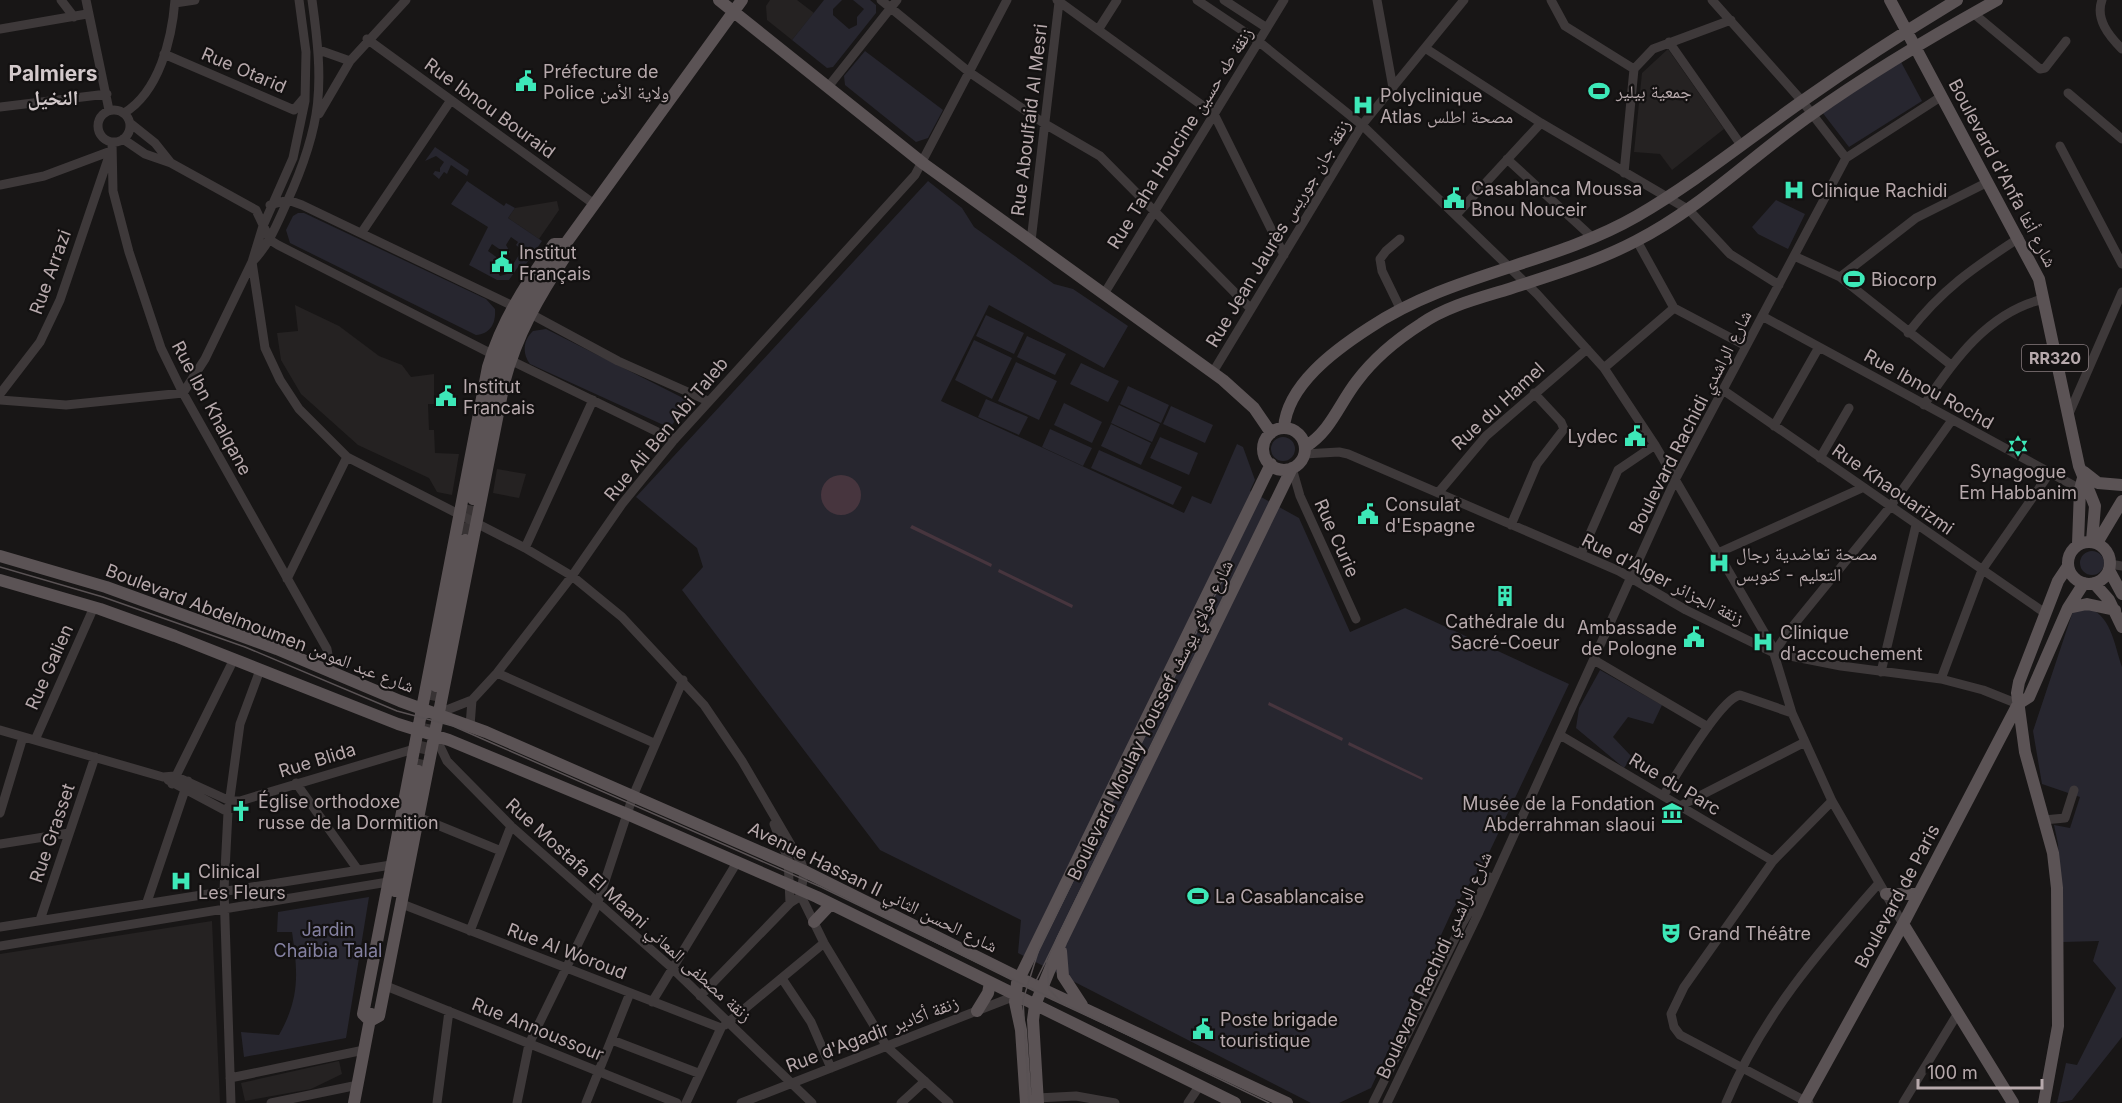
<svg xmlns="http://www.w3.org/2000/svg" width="2122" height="1103" viewBox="0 0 2122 1103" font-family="Inter,'Noto Naskh Arabic',sans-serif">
  <rect width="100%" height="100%" fill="#181616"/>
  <path fill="#252222" d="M770 0H797L814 13 792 40 767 20 766 6Z
    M1668 49 1724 129 1672 170 1660 154 1634 152 1642 73Z
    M557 201 559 210 539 239 508 218 515 208Z
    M295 305 339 326 379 356 402 365 411 377 434 374V404H428L429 430H434L435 453 459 454 452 495 437 492 429 478 358 445 301 394 281 360 277 333 298 331Z
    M497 469 526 474 519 498 493 493Z
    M212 921 220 1103H0V954Z
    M339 1061 342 1074 311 1089 245 1101 241 1083Z"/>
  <path fill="#27262f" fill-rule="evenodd" d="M824 0H842L833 9V15L849 29 857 25V17L864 9 853 0H870L876 5V13L833 67 827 68 792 40Z
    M865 51 943 110 928 138 916 142 845 85 844 76Z
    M1901 62 1922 101 1849 147 1822 112Z
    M435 147 469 170 467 176 451 165 447 174 444 172 439 179 433 174 435 171 440 172V168L444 162 436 156 425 161Z
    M467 181 504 206 506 203 515 208 508 218 542 241 524 267 520 264 509 280H497L469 265 488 227 451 204ZM511 237 518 242 516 245 522 250 507 274 500 276 492 262 499 259 488 251 492 244 508 255 510 252 506 245Z
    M928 181 962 208 974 227 1054 284 1073 289 1128 326 1104 368 989 305 941 401 1184 513 1192 496 1211 504 1237 444 1243 447 1255 480 1250 491 1299 518 1350 632 1405 608 1569 684 1487 857 1453 909 1371 1088 1339 1103H1311L1018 953 1021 920 880 850 682 590 703 567 697 548 636 497Z
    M1776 200 1805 214 1788 249 1758 234 1752 227Z
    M298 213H304L486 299 495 309C496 323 491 334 476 335L290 243 286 230 293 216Z
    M986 315 1024 333 1014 354 976 336Z
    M546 329 689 401 670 428 530 364C522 354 523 340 533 331Z
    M1027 336 1066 354 1055 375 1017 357Z
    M974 340 1012 358 992 399 955 380Z
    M1016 362 1057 381 1039 420 998 401Z
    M1081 363 1119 381 1108 402 1070 384Z
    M1128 386 1169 405 1161 423 1120 404Z
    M986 399 1028 417 1019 435 978 417Z
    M1064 403 1102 422 1092 443 1054 425Z
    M1119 405 1160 424 1152 442 1111 423Z
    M1171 406 1213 425 1205 443 1163 424Z
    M1111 424 1151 443 1141 465 1101 446Z
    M1050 429 1092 448 1083 466 1042 447Z
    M1271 449a12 12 0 1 1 24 0a12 12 0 1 1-24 0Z
    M1160 437 1198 453 1189 475 1150 458Z
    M1099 450 1182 487 1173 505 1091 468Z
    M2080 563a12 12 0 1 1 24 0a12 12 0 1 1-24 0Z
    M2085 607C2111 613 2114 644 2122 667V1037L2072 1100 2057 1103 2066 1063 2077 1065 2116 988 2093 961 2099 941 2063 942 2058 844 2054 825 2070 828 2080 797 2042 784 2033 731 2073 611Z
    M1600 670 1662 705 1653 724 1628 717 1613 737 1632 757 1624 768 1576 728 1579 708Z
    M369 897 346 1038 244 1057 241 1032 279 1035C300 998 298 973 292 932H277L278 912Z"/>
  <path fill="#47353e" d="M821 495a20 20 0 1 1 40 0a20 20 0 1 1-40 0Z
    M912 525 992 564 991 567 910 528Z
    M999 569 1073 605 1072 608 998 572Z
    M1269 702 1343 738 1342 741 1268 705Z
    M1349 742 1423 778 1422 780 1348 745Z"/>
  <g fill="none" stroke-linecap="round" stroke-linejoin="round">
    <path stroke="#383334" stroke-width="12" stroke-dasharray="12 6" stroke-linecap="butt" d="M466 535 473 499
      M418 771 436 686"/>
    <path stroke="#3e393a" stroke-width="9" d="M61 0 74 17
      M86 0 109 110
      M881 0 969 72 1045 124 1100 156 1251 309
      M1057 0 1214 114 1284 255
      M1197 0 1258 41 1362 125 1537 294 1604 368 1655 445 1771 644 1792 713 1832 801 1903 924
      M1224 0 1267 28
      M1377 0 1393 88
      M1551 0 1565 26 1634 69
      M1712 0 1802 101 1846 158
      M2102 0C2095 19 2109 36 2122 49
      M175 3 195 0
      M1973 13 2040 69 2045 68 2066 41
      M0 29 87 14
      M1098 30 1117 0
      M367 39 594 204
      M1669 42 1741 145
      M1425 48 1541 123 1689 210 1730 254 1779 285
      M319 50 350 61
      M164 54 294 110 305 97
      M1634 69 1653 49 1731 20
      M828 87 897 0
      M2068 93 2122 139
      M0 107 107 94
      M98 126a16 16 0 1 1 32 0a16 16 0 1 1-32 0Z
      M124 113C159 92 172 39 175 0
      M319 114 350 61 406 0
      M130 123 155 143 171 163
      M123 139 145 154 171 163 256 210 270 240 278 245 492 354
      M112 142 113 191 129 252 161 348 183 393 327 649 331 673
      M2060 146 2122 264
      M1507 159 1593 238
      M1624 173 1634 69
      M0 185 44 176 111 151
      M270 205 288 200 302 205 513 306
      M1456 215 1541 123
      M362 232 451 100
      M1031 241 1059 2
      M1637 241 1674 308 1746 346
      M1794 256 1840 277 1951 365
      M252 262 265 348 280 380 299 409 347 457 525 548 572 576 622 617 704 705 742 761 801 862 804 871 801 894
      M252 262C269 245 277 224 287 202 323 123 324 86 312 0
      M1840 277 1916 218 1988 182
      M1104 294 1284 0
      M1400 308 1382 271 1380 259 1386 251 1400 239
      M529 313 618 361 708 401
      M1762 316 2080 489
      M1908 333C1942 289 1973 268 2019 238
      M510 360 674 440
      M1604 368 1674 308
      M1213 372 1362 125 1464 0
      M1723 390 2045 613
      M0 394 40 342 60 300 109 156
      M0 400 66 405 183 393 205 359 252 262 263 226 293 158 305 101 306 52 299 0
      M1924 405C1953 361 1989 311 2044 299
      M2068 416 2122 292
      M1774 426 1819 347
      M1304 454 1339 452 1348 454 1619 571 1686 610 1774 653 1841 666 1941 679 1983 690 2018 704
      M1820 458 1849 408
      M1292 468 1300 496 1356 619
      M1438 493 1486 436 1587 349
      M1511 525 1537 464 1564 429 1561 422 1534 393
      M525 548 593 400
      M1720 552 1862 488
      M1581 554 1618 470 1655 445
      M2110 564 2122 566
      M287 579 347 457
      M1774 653 1788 632 1890 507 1952 420
      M1594 660 1708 727
      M1881 672 1916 525
      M497 673 654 743
      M1941 679 1982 570 2049 474
      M439 713 472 700 497 673 572 576 622 504 674 440 915 175 1007 0
      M470 726 472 700
      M0 730 163 777 175 776 230 801H240L414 749
      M1560 735 1773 861
      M435 736 447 761 511 826 672 968 812 1103
      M35 740 94 607
      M168 780 228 812
      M296 783 358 870
      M172 784 234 659
      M1663 796C1676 776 1720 699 1740 695L1792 713
      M1680 806 1805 742
      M0 813 23 737
      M418 817 501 851
      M2044 820 2065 818 2074 790
      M774 824 788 859 790 903
      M0 844 69 833
      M801 896 824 943 887 1047 949 1103
      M147 902 188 781
      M402 904 721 1028
      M40 920 95 757
      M0 927 391 865
      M470 931 511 826
      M0 946 388 882
      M783 980 811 1022 831 1068
      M386 986 677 1103
      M700 996 790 903 801 896
      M652 1002 736 864
      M725 1025 824 943
      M612 1040 698 1073
      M230 1078 364 1050
      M1037 1098 1076 1096 1115 1103
      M231 1103 224 890 228 812 240 724 260 670
      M271 1103 358 1085
      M437 1103 449 1011
      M517 1103 529 1044 597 905 633 796 683 680
      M586 1103 630 993
      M686 1103 721 1028
      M741 1103 1015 996
      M901 1103 925 1081
      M1188 1103 1200 1085
      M1373 1103 1462 924 1490 877
      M1387 1103 1479 912 1675 480 1846 158 1942 96
      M1726 1103C1761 1018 1819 951 1879 883
      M1809 1103 1680 1035 1674 1027 1671 1014 1684 987 1773 861 1832 801
      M1903 1103 1958 1013"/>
    <path stroke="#5b5355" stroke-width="12" d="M719 0 924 164 1223 380 1254 408 1271 433
      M1890 0 2039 279 2079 466 2095 506 2092 541
      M561 250 742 0
      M1284 428C1287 385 1335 350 1369 328 1451 273 1552 265 1637 216 1694 183 1747 140 1801 102 1852 66 1904 32 1957 0
      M1263 449a21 21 0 1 1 42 0a21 21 0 1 1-42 0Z
      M1305 447C1331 431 1339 404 1357 381 1375 357 1396 340 1421 324 1447 306 1480 298 1509 289 1552 275 1596 262 1636 241 1701 208 1753 155 1812 114 1871 72 1934 35 1997 0
      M2084 472 2098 483 2122 485
      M473 499 501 358 523 306 551 264
      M2068 563a21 21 0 1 1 42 0a21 21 0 1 1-42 0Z
      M2097 543 2122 501
      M2078 544 2080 489 2083 478
      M0 556 106 587 277 649 400 701 486 732 804 871 1042 989 1287 1103
      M2109 570 2122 594
      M0 580 100 609 175 636 398 724 449 740 627 814 817 897 1235 1103
      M2094 583 2109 600 2122 627
      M2068 608 2087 604 2115 610
      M436 686 465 540
      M395 891 418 771
      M1886 894H1918
      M814 922 831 904
      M1903 924 2013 1103
      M1061 951 1063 976 1082 1005
      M977 1011 988 993 990 983
      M370 1021 363 1014 488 367C502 320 526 284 554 244H564
      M370 1021 379 1016 504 383C517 334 539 296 567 254L564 244
      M354 1103 371 1014
      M1026 1103 1021 1030 1015 1002 1017 983 1271 464
      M1038 1103 1033 1020 1035 1005 1062 940 1292 468
      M1804 1103 1903 924 2018 704 2029 697 2068 608 2084 583
      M2044 1103 2058 1026 2057 888 2053 853 2025 752 2017 693 2019 682 2058 581 2068 566"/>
    <path stroke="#595254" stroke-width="1.5" d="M0 567 103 597 245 647 397 711 453 726 494 744 821 887 1269 1103
      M1047 960 1049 989 1060 1001
      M1036 981 1235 575
      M1029 1103 1023 1000 1039 949 1227 571"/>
  </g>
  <defs>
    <symbol id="civic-bare" viewBox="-9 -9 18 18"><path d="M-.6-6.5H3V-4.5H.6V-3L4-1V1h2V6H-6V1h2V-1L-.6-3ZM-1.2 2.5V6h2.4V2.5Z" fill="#3de8b8" stroke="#131111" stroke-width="2.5" paint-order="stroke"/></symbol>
    <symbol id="stadium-bare" viewBox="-9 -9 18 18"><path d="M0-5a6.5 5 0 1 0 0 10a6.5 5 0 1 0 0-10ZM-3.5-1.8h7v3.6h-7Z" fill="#3de8b8" stroke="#131111" stroke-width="2.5" paint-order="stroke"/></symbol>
    <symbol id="hospital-bare" viewBox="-9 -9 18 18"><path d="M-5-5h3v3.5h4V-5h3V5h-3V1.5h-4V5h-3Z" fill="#3de8b8" stroke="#131111" stroke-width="2.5" paint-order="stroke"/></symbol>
    <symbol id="synagogue-bare" viewBox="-9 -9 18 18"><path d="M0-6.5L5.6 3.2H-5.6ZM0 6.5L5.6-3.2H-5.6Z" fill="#3de8b8" stroke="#131111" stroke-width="2.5" paint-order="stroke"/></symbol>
    <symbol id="building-bare" viewBox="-9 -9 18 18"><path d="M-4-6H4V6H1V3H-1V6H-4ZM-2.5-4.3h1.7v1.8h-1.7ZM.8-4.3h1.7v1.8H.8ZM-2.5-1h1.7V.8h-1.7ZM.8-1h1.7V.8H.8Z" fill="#3de8b8" stroke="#131111" stroke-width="2.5" paint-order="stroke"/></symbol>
    <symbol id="church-bare" viewBox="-9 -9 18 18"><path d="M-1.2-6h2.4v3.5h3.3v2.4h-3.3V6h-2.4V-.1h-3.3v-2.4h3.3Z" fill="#3de8b8" stroke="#131111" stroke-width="2.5" paint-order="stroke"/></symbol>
    <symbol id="museum-bare" viewBox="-9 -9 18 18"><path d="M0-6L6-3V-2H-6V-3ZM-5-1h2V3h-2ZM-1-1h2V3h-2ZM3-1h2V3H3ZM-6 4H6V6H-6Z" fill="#3de8b8" stroke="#131111" stroke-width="2.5" paint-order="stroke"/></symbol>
    <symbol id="theatre-bare" viewBox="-9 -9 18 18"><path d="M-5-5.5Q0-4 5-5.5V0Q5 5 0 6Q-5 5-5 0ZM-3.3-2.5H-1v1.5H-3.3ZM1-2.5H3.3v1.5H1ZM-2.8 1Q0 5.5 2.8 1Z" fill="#3de8b8" stroke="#131111" stroke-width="2.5" paint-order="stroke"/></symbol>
  </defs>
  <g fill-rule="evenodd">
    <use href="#civic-bare" x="511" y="66" width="30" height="30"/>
    <use href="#stadium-bare" x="1584" y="76" width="30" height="30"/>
    <use href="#hospital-bare" x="1348" y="90" width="30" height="30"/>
    <use href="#hospital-bare" x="1779" y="175" width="30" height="30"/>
    <use href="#civic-bare" x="1439" y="183" width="30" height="30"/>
    <use href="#civic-bare" x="487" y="247" width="30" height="30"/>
    <use href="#stadium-bare" x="1839" y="264" width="30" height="30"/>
    <use href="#civic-bare" x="431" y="381" width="30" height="30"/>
    <use href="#civic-bare" x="1620" y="421" width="30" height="30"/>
    <use href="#synagogue-bare" x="2003" y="431" width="30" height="30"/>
    <use href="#civic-bare" x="1353" y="499" width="30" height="30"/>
    <use href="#hospital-bare" x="1704" y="548" width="30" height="30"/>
    <use href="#building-bare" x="1490" y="581" width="30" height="30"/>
    <use href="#civic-bare" x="1679" y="622" width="30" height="30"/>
    <use href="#hospital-bare" x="1748" y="627" width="30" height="30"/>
    <use href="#church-bare" x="226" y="796" width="30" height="30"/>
    <use href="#museum-bare" x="1657" y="798" width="30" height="30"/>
    <use href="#hospital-bare" x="166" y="866" width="30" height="30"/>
    <use href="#stadium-bare" x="1183" y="881" width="30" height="30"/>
    <use href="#theatre-bare" x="1656" y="918" width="30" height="30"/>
    <use href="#civic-bare" x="1188" y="1014" width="30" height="30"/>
  </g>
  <g text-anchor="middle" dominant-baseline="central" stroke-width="4.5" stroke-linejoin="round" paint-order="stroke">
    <rect fill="#131111" stroke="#867b7e" stroke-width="1.5" x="2022" y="345" width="66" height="26" rx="4.5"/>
    <g font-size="16" font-weight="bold" fill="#b7a9ac">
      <text x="2055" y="358">RR320</text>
    </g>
    <g font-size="18" fill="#b7a9ac" stroke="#131111">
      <text transform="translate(244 70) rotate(23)">Rue Otarid</text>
      <text transform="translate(490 108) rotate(36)">Rue Ibnou Bouraid</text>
      <text transform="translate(1029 120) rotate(-83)">Rue Aboulfaid Al Mesri</text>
      <text transform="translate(1180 138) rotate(-58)">Rue Taha Houcine زنقة طه حسين</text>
      <text transform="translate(2003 173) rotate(62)">Boulevard d'Anfa شارع أنفا</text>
      <text transform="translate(1278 233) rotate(-59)">Rue Jean Jaurès زنقة جان جوريس</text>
      <text transform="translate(50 272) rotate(-70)">Rue Arrazi</text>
      <text transform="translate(1929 389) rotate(29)">Rue Ibnou Rochd</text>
      <text transform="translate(1498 406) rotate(-43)">Rue du Hamel</text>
      <text transform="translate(212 408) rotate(62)">Rue Ibn Khalqane</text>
      <text transform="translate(1690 422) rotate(-63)">Boulevard Rachidi شارع الراشدي</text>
      <text transform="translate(666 429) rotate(-50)">Rue Ali Ben Abi Taleb</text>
      <text transform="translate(1893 489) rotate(35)">Rue Khaouarizmi</text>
      <text transform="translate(1337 538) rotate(66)">Rue Curie</text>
      <text transform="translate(1663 579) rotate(27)">Rue d'Alger زنقة الجزائر</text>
      <text transform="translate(260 628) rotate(21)">Boulevard Abdelmoumen شارع عبد المومن</text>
      <text transform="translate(49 667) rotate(-66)">Rue Galien</text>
      <text transform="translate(1150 720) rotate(-64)">Boulevard Moulay Youssef شارع مولاي يوسف</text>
      <text transform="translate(317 760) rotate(-17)">Rue Blida</text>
      <text transform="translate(1675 784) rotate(31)">Rue du Parc</text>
      <text transform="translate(52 833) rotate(-71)">Rue Grasset</text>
      <text transform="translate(873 887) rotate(26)">Avenue Hassan II شارع الحسن الثاني</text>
      <text transform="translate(1897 896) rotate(-62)">Boulevard de Paris</text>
      <text transform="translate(629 910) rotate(42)">Rue Mostafa El Maani زنقة مصطفى المعاني</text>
      <text transform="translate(567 951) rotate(21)">Rue Al Woroud</text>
      <text transform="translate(1434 965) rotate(-65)">Boulevard Rachidi شارع الراشدي</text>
      <text transform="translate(538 1029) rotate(22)">Rue Annoussour</text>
      <text transform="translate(872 1034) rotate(-21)">Rue d'Agadir زنقة أكادير</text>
    </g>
    <g font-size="18" fill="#b7a9ac" stroke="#131111" text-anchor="start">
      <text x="543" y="71">Préfecture de<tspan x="543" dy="21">Police ولاية الأمن</tspan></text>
      <text x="1616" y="91">جمعية بيلير</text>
      <text x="1380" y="95">Polyclinique<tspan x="1380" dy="21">Atlas مصحة اطلس</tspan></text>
      <text x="1471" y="188">Casablanca Moussa<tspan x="1471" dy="21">Bnou Nouceir</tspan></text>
      <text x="1811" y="190">Clinique Rachidi</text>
      <text x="519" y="252">Institut<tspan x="519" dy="21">Français</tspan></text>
      <text x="1871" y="279">Biocorp</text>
      <text x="463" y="386">Institut<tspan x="463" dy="21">Francais</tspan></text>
      <text x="1618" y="436" text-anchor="end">Lydec</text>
      <text x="2018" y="471" text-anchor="middle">Synagogue<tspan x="2018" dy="21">Em Habbanim</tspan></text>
      <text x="1385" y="504">Consulat<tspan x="1385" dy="21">d'Espagne</tspan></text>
      <text x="1736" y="553">مصحة تعاضدية رجال<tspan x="1736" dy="21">التعليم - كنوبس</tspan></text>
      <text x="1505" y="621" text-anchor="middle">Cathédrale du<tspan x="1505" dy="21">Sacré-Coeur</tspan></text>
      <text x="1677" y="627" text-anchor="end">Ambassade<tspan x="1677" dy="21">de Pologne</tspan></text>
      <text x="1780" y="632">Clinique<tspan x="1780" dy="21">d'accouchement</tspan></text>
      <text x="258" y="801">Église orthodoxe<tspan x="258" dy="21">russe de la Dormition</tspan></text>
      <text x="1655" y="803" text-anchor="end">Musée de la Fondation<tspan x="1655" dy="21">Abderrahman slaoui</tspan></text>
      <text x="198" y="871">Clinical<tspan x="198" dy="21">Les Fleurs</tspan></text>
      <text x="1215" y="896">La Casablancaise</text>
      <text x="1688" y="933">Grand Théâtre</text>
      <text x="1220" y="1019">Poste brigade<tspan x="1220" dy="21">touristique</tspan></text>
    </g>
    <g font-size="18" fill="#8481a1" stroke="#131111">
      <text x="328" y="929">Jardin<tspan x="328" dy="21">Chaïbia Talal</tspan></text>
    </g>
    <g font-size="21" font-weight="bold" fill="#d3c9cb" stroke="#131111">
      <text x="53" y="73">Palmiers<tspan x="53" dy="24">النخيل</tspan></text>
    </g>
  </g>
  <path d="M1918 1079v9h124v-9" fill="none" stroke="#b7a9ac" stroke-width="3"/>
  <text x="1927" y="1079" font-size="18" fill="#b7a9ac" stroke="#131111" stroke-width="4.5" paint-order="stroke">100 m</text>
</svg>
